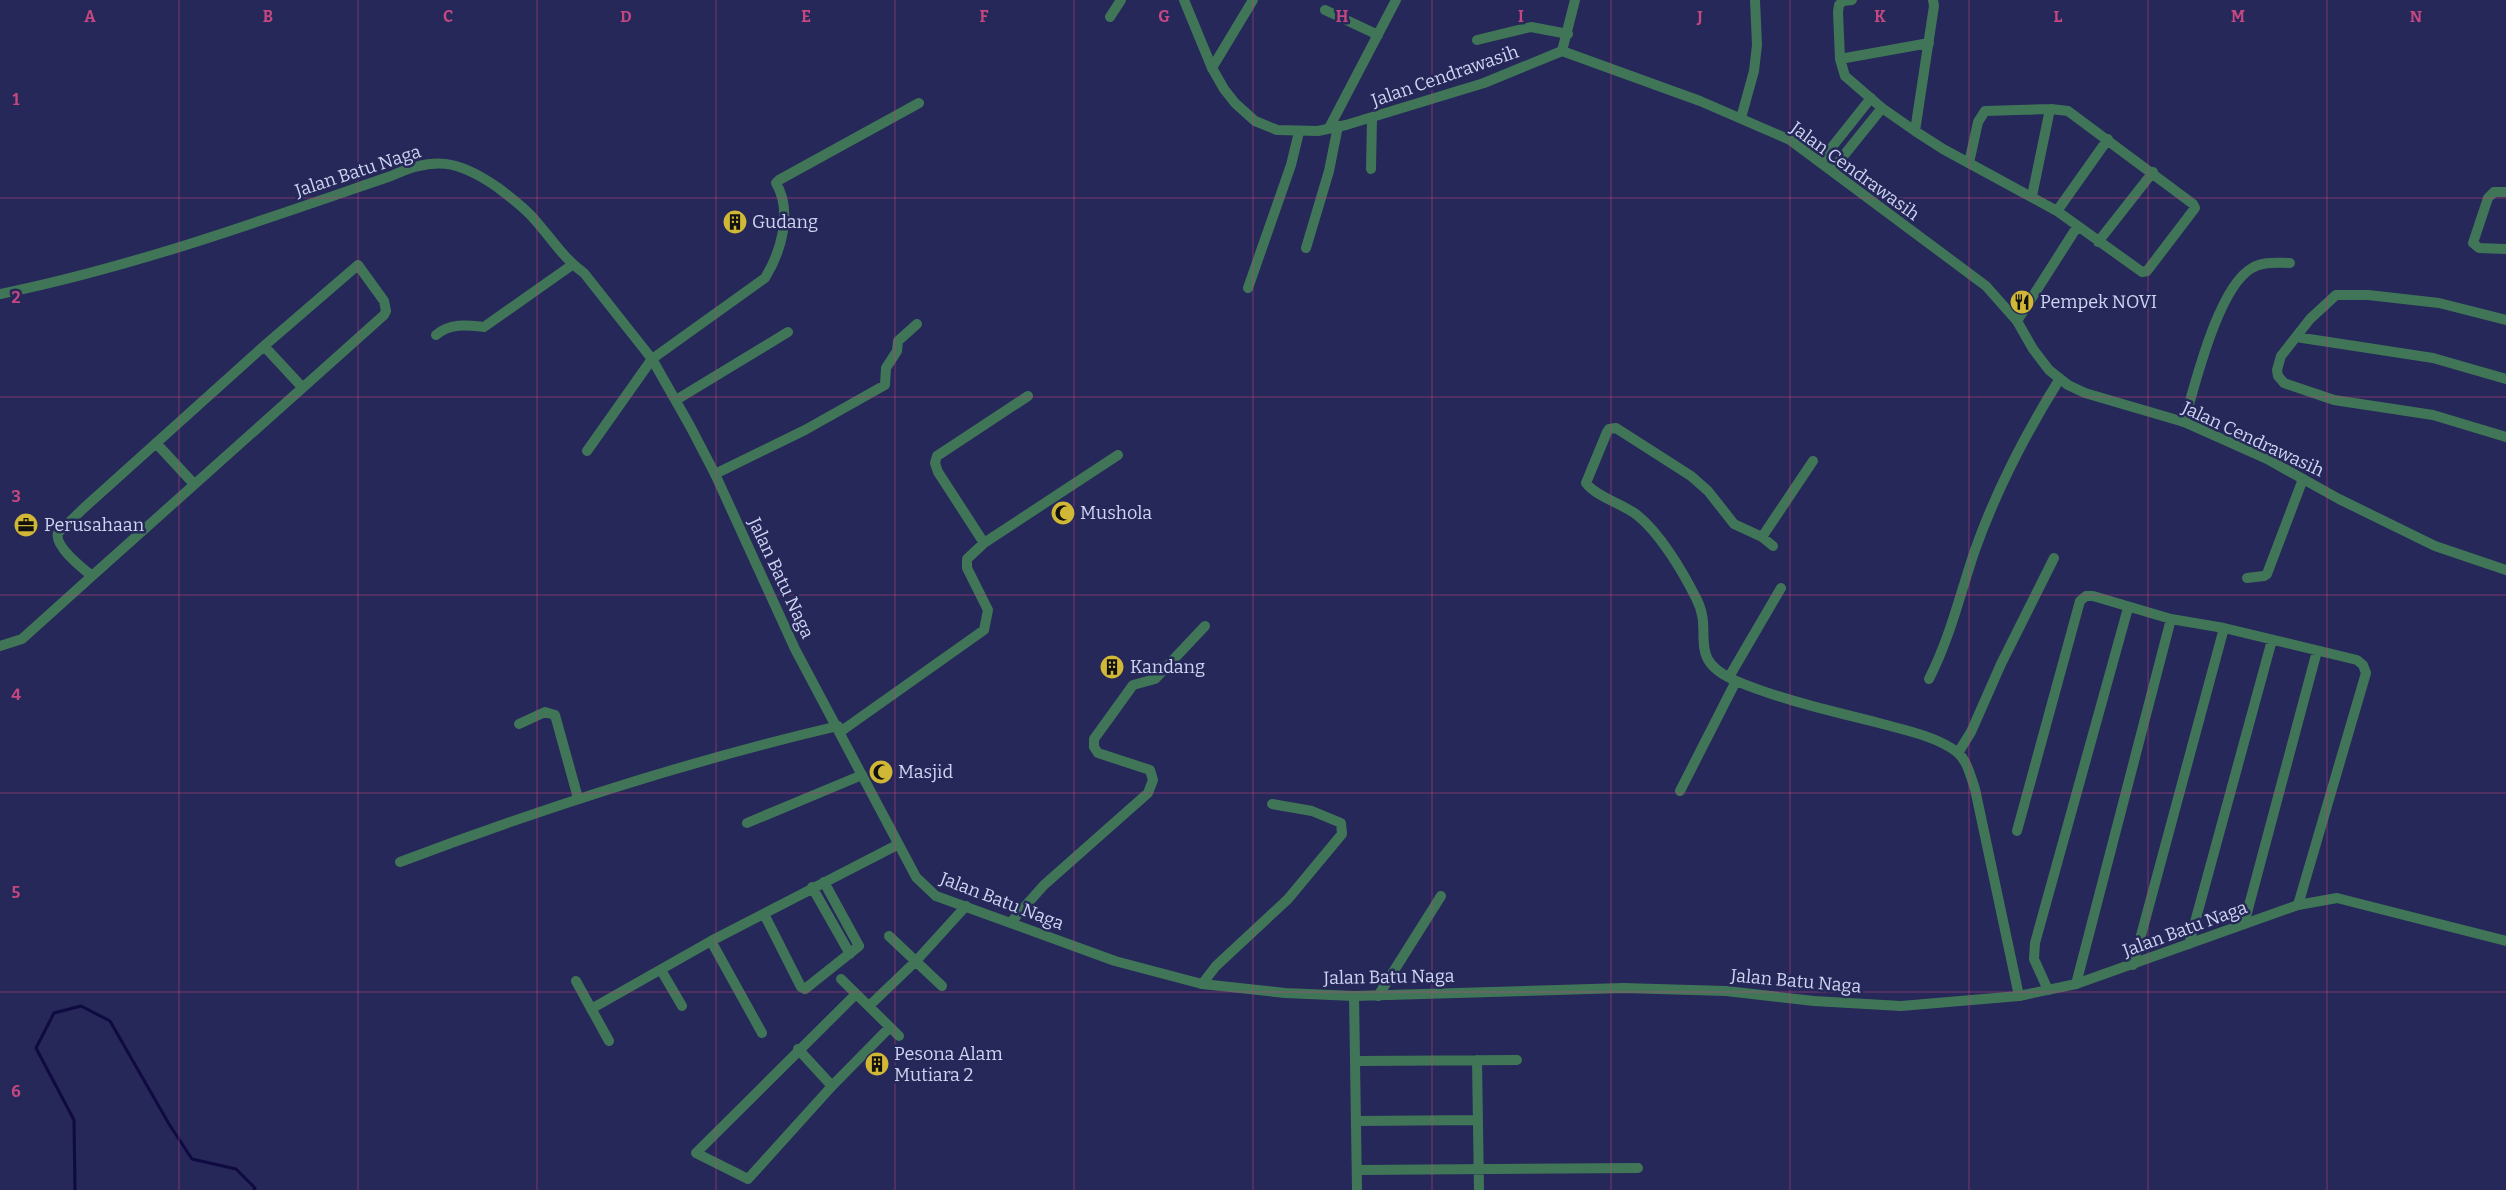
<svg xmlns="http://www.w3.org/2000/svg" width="2506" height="1190" viewBox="0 0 2506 1190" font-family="Bitter,serif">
  <rect width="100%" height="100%" fill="#252858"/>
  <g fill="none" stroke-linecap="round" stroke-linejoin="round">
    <path stroke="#100a43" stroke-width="3" d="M75 1190 74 1120 36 1048 54 1013 81 1006 110 1021 169 1124 192 1159 236 1169 255 1188 254 1190"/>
    <path stroke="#407657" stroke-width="10" d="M1852 0 1843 1 1839 5 1838 12 1840 59 1845 76 1882 108 1915 131 1943 149 2057 211 2142 272 2147 271 2195 208 2193 204 2068 111 2051 109 2049 114 2032 196
      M1325 10 1378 35
      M1110 17 1121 0
      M1477 40 1531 27 1568 34
      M1840 59 1929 43
      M1212 68 1253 0
      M1329 128 1396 0
      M1915 131 1934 6 1933 0
      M1820 162 1871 98
      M1969 163 1978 122 1985 111 2051 109
      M1371 169 1372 118
      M1832 170 1882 108
      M2506 192H2494L2488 198 2473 243 2479 248 2506 249
      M2057 211 2108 139
      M2098 242 2153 172
      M1306 248 1329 171 1338 126
      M1248 288 1291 165 1299 132
      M2506 320 2439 303 2368 295H2336L2310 319 2281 356 2277 370 2278 376 2284 383 2334 400 2433 415 2506 437
      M2017 321 2077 227
      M436 335C450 323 466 325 484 327L572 265
      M2296 337 2433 358 2506 379
      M264 346 302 387
      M676 400 788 332
      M2184 422C2195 385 2218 287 2252 268 2263 261 2277 263 2290 263
      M156 443 194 484
      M587 451 652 359 765 278C781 252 793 212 776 183L779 180 919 103
      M1813 461 1762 537 1734 524 1708 491 1691 476 1616 428 1609 429 1607 432 1586 483C1595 496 1623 504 1637 515 1660 533 1683 572 1696 598 1715 633 1685 658 1734 680 1778 699 1832 711 1879 723 1904 730 1936 736 1957 752 1967 760 1971 777 1975 789L2019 996
      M715 474 805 430 885 385 886 368 897 351 898 341 917 324
      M1762 537 1773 546
      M984 543 938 472 935 463 937 456 1028 396
      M2247 578 2264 576 2267 574 2303 479
      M0 646 22 639 92 576C82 568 54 546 58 533L85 507 264 346 358 265 384 301 386 311 384 315 92 576
      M1729 677 1781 588
      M1929 679C1950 638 1960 594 1975 550 1996 491 2026 433 2059 380
      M519 724 545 712 555 715 578 798
      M840 732 984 630 988 610 967 568V559L984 543 1118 455
      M1958 753 1971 732 2001 664 2054 558
      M1680 791 1736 681
      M747 823 862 775
      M2017 831 2080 601 2086 596H2093L2171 619 2224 628 2357 660 2363 665 2366 673 2298 905
      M400 862C543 808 688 761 838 726
      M812 887 850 954
      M764 914 801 987 805 989 859 946 824 882
      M1011 922 1044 885 1148 793 1153 780 1150 770 1098 753 1094 747V739L1133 685 1155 679 1205 626
      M2244 924 2317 651
      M889 936 942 986
      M711 941 762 1033
      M2189 944 2272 640
      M2133 965 2224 628
      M661 970 682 1006
      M841 979 899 1036
      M576 981 609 1041
      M1202 984 1216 966 1288 899 1342 834 1341 823 1312 811 1272 804
      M2076 984 2171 619
      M2048 990 2034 959 2035 943 2128 608
      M856 994 696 1153 748 1179 832 1086 890 1027
      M1354 996 1357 1190
      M1378 996 1441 896
      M869 1006 916 961 966 906
      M591 1009 711 941 897 845
      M798 1049 832 1086
      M1477 1060 1479 1190
      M1356 1061 1517 1060
      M1357 1121 1478 1120
      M1357 1170 1638 1168"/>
    <path stroke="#407657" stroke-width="10" d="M1184 0 1212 68 1224 89 1235 103 1255 121 1277 130 1318 131 1346 125 1484 83 1562 51 1700 101 1790 140 1986 286 2017 321 2033 349 2049 370 2068 385 2085 393 2184 422 2267 459 2339 499 2435 546 2506 570
      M1562 51 1575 0
      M1741 118 1754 71 1757 45 1755 0
      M0 294C133 267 263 220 391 176 434 156 458 160 497 187 510 197 524 207 535 220 551 238 564 259 584 273L652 359 690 426 715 474 795 649 916 877 936 896 1115 961 1202 984 1285 993 1354 996 1623 988 1726 991 1814 1001 1901 1006 2019 996 2076 984 2298 905 2337 898 2506 941"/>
  </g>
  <path fill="none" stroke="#c54781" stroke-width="1" stroke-opacity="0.55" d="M179 0V1190M358 0V1190M537 0V1190M716 0V1190M895 0V1190M1074 0V1190M1253 0V1190M1432 0V1190M1611 0V1190M1790 0V1190M1969 0V1190M2148 0V1190M2327 0V1190M0 198H2506M0 397H2506M0 595H2506M0 793H2506M0 992H2506"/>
  <defs>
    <symbol id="building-disc" viewBox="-11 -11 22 22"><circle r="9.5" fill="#d1b736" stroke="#252858"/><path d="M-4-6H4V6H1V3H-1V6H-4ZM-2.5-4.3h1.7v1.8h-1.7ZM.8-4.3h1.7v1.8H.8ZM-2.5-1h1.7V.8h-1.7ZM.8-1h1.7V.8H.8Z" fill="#111"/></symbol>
    <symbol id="restaurant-disc" viewBox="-11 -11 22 22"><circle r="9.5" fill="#d1b736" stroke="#252858"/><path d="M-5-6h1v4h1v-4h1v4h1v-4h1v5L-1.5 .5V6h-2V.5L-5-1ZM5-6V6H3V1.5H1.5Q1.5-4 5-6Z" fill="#111"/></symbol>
    <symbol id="mosque-disc" viewBox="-11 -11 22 22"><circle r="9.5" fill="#d1b736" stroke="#252858"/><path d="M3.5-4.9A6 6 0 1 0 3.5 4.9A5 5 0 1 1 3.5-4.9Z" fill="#111"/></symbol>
    <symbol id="office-disc" viewBox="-11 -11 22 22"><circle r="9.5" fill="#d1b736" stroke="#252858"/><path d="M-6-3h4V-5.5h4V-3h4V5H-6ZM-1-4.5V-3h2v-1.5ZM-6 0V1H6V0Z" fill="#111"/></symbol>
  </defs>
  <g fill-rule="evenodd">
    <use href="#building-disc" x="721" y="208" width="28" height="28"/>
    <use href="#restaurant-disc" x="2008" y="288" width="28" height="28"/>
    <use href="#mosque-disc" x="1049" y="499" width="28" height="28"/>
    <use href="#office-disc" x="12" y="511" width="28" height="28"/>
    <use href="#building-disc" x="1098" y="653" width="28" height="28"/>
    <use href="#mosque-disc" x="867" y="758" width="28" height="28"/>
    <use href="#building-disc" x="863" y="1050" width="28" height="28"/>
  </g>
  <g text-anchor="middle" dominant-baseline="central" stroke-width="5" stroke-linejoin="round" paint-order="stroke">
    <g font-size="18" fill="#ced4f2" stroke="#252858">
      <text transform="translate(1445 76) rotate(-19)">Jalan Cendrawasih</text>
      <text transform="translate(358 171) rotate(-18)">Jalan Batu Naga</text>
      <text transform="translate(1855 171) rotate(36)">Jalan Cendrawasih</text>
      <text transform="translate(2253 439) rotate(25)">Jalan Cendrawasih</text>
      <text transform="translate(781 578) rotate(65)">Jalan Batu Naga</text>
      <text transform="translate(1002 901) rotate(21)">Jalan Batu Naga</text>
      <text transform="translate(2185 929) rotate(-20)">Jalan Batu Naga</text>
      <text transform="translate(1389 977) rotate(-1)">Jalan Batu Naga</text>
      <text transform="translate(1796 981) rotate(5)">Jalan Batu Naga</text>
    </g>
    <g font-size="18" fill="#ced4f2" stroke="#252858" text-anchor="start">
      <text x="752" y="222">Gudang</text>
      <text x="2040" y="302">Pempek NOVI</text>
      <text x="1080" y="513">Mushola</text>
      <text x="44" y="525">Perusahaan</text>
      <text x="1130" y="667">Kandang</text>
      <text x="898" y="772">Masjid</text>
      <text x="894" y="1054">Pesona Alam<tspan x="894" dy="21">Mutiara 2</tspan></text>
    </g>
  </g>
  <g font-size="16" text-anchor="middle" font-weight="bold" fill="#c54781" stroke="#252858" stroke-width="5" stroke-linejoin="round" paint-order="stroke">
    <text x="90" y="22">A</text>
    <text x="268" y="22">B</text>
    <text x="448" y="22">C</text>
    <text x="626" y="22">D</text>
    <text x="806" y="22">E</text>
    <text x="984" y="22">F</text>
    <text x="1164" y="22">G</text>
    <text x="1342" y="22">H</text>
    <text x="1521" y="22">I</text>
    <text x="1700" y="22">J</text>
    <text x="1880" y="22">K</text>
    <text x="2058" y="22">L</text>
    <text x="2238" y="22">M</text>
    <text x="2416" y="22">N</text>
    <text x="16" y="105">1</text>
    <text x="16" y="303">2</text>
    <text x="16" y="502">3</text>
    <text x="16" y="700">4</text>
    <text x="16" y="898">5</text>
    <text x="16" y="1097">6</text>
  </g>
</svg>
